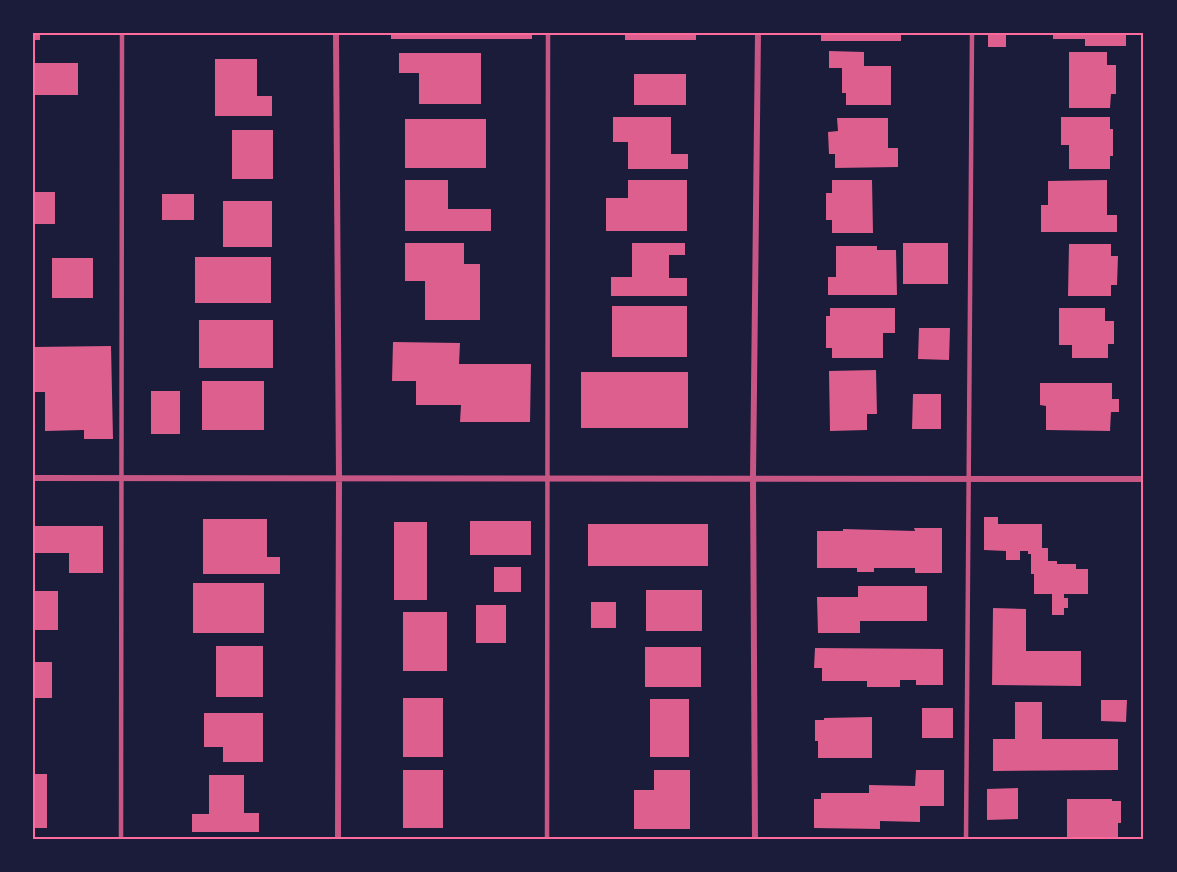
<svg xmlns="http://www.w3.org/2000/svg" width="1177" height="872" viewBox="0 0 1177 872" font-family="'Exo 2',sans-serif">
  <rect width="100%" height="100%" fill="#1b1b3a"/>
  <path fill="#dd5f8e" d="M33 33H40V40H33Z
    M391 33H532V39H391Z
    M625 33H696V40H625Z
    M821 33H901V41H821Z
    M988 33H1006V47H988Z
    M1053 33H1126V46H1085V39H1053Z
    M829 51 864 52V66H891V105H846V93H842V68H829Z
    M1069 52H1107V65H1116V94H1111L1110 108H1069Z
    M399 53H481V104H419V73H399Z
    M215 59H257V96H272V116H215Z
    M33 63H78V95H33Z
    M634 74H686V105H634Z
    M613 117H671V154H688V169H628V142H613Z
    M1061 117H1110V129H1113V156H1110V169H1069V145H1061Z
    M837 118H888V148H898V167L835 168V154H829L828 132 838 131Z
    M405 119H486V168H405Z
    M232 130H273V179H232Z
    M405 180H448V209H491V231H405Z
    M628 180H687V231H606V198H628Z
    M832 180H872L873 233H832V220H826V193H832Z
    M1107 180V215H1117V232H1041V205H1048V181Z
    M33 192H55V224H33Z
    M162 194H194V220H162Z
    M223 201H272V247H223Z
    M405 243H464V264H480V320H425V281H405Z
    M632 243H685V255H669V278H687V296H611V277H632Z
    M903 243H948V284H903Z
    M1069 244H1111V256H1118L1117 285H1111V296H1068Z
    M836 246H877V250H896L897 295H828V277H836Z
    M195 257H271V303H195Z
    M52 258H93V298H52Z
    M612 306H687V357H612Z
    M830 308H895V333H883V358H832V348H826V316H830Z
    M1059 308H1105V321H1114V344H1108V358H1072V345H1059Z
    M199 320H273V368H199Z
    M919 328H950L949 360 918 359Z
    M393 342 460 343 459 364H531L530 422H460L461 405H416V381H392Z
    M111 346 113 439H84V430L45 431V392H33V347Z
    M876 370 877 414H867V430L830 431 829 371Z
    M581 372H688V428H581Z
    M202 381H264V430H202Z
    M1040 383H1112V399H1119V412H1111L1110 431 1046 430V406L1040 405Z
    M151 391H180V434H151Z
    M913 394H941V429H912Z
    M984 517H998V524H1042V548H1048V561H1057V564H1076V569H1088V594H1064V598H1068V608H1064V615H1052V594H1034V574H1031V554H1028V551H1020V560H1006V551L984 550Z
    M203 519H267V557H280V574H203Z
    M470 521H531V555H470Z
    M394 522H427V600H394Z
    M588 524H708V566H588Z
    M33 526H103V573H69V553H33Z
    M914 528H942V573H915V568H874V572H857V568H817V531H843V529L915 531Z
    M494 567H521V592H494Z
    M193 583H264V633H193Z
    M858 586H927V621H860V633H818L817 597H858Z
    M646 590H702V631H646Z
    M33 591H58V630H33Z
    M591 602H616V628H591Z
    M476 605H506V643H476Z
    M993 608 1026 609V651H1081V686L992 685Z
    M403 612H447V671H403Z
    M216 646H263V697H216Z
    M645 647H701V687H645Z
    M815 648 943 649V685H916V680H900V687H867V681H822V668H814Z
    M33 662H52V698H33Z
    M403 698H443V757H403Z
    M650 699H689V757H650Z
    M1101 700H1127L1126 722 1101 721Z
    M1015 702H1042V739H1118V770L993 771V739H1015Z
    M922 708H953V738H922Z
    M204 713H263V762H223V747H204Z
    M872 717V758H818V741H815V720H824V718Z
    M403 770H443V828H403Z
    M654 770H690V829H634V790H654Z
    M916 770H944V806H920V822L880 821V829L814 828V799H821V793H869V785L915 786Z
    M33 774H47V828H33Z
    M209 775H244V813H259V832H192V814H209Z
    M1018 788V819L987 820V789Z
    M1067 799H1112V801H1121V823H1118V839H1067Z"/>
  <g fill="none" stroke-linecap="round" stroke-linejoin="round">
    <path stroke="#c65784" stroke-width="4.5" d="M121 839 122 33
      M547 839 548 33
      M966 839 972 33"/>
    <path stroke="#c65784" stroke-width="6" d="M336 33 339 478 338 839
      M33 478 1144 479
      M755 839 753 478 758 33"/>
  </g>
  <rect width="1177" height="872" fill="none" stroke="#1b1b3a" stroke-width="69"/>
  <rect x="34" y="34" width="1108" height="804" fill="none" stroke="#ff6b9d" stroke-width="2"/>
</svg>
